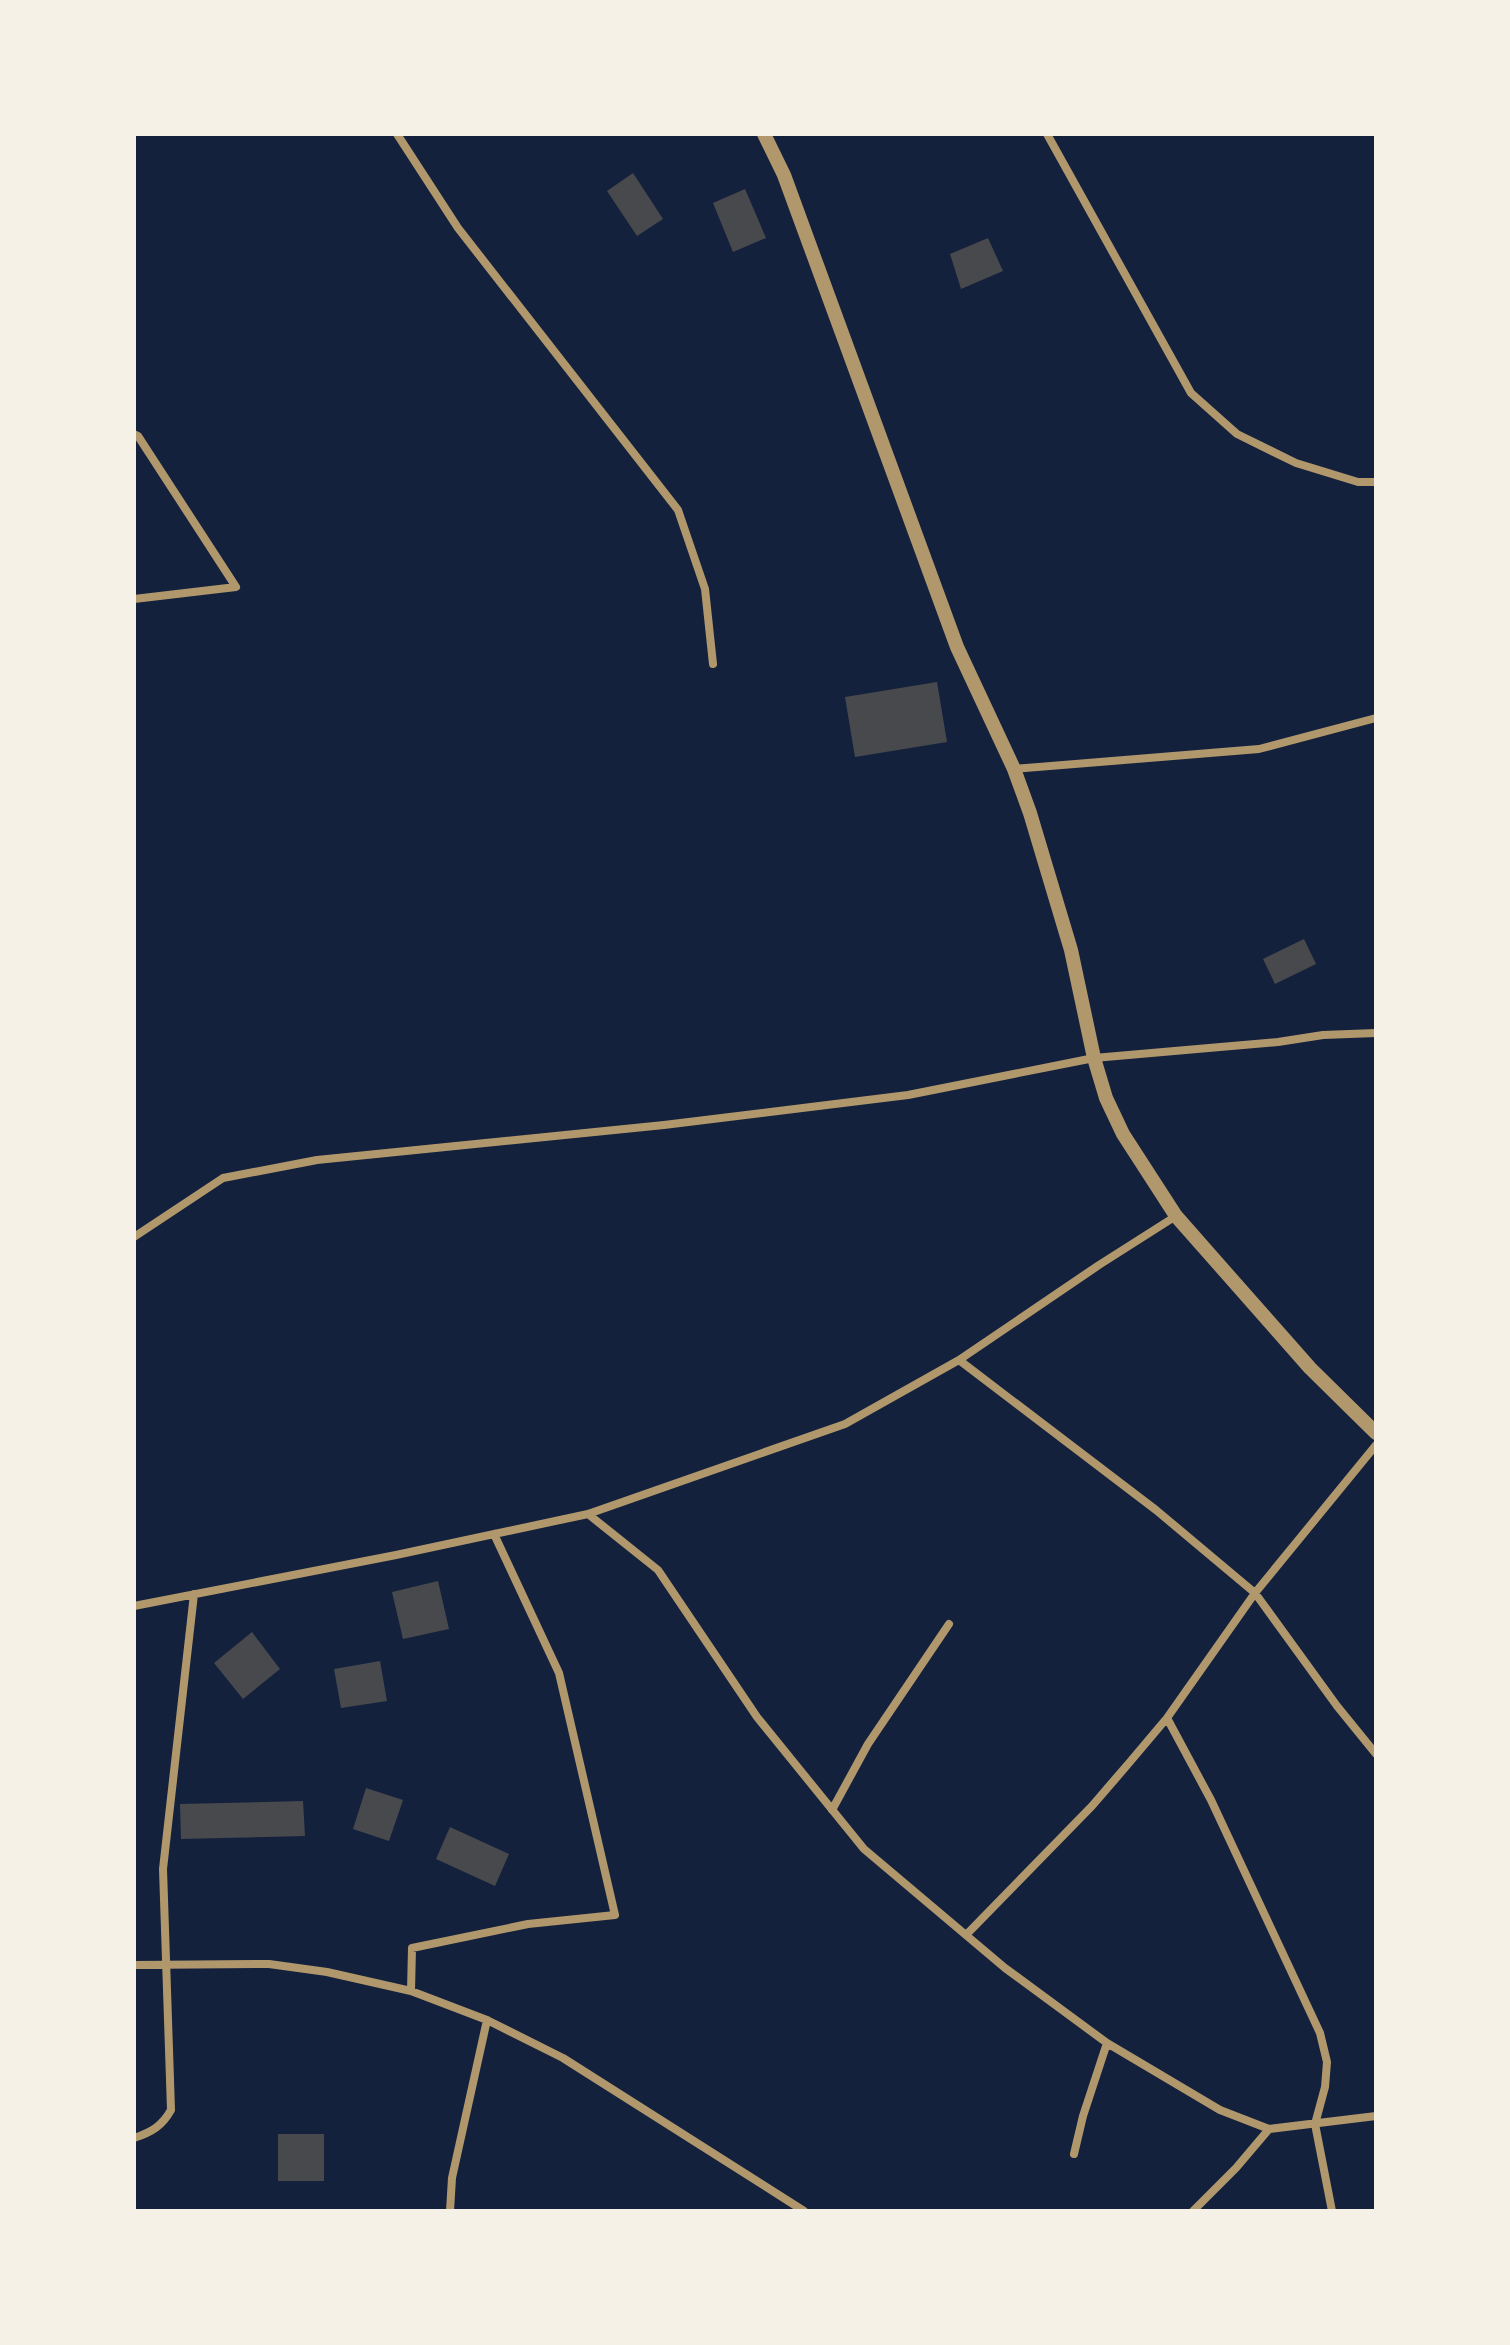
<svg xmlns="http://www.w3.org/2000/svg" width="1510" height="2345" viewBox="0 0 1510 2345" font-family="Mulish,sans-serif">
  <rect width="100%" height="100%" fill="#14213d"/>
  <path fill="#48494c" d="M633 173 663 219 637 236 607 191Z
    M745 189 766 238 733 252 713 203Z
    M988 238 1003 271 961 289 950 254Z
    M937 682 947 742 855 757 845 697Z
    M1304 939 1316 964 1275 984 1263 959Z
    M438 1581 449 1629 403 1639 392 1592Z
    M252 1632 280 1669 243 1699 214 1663Z
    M380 1661 387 1701 341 1708 334 1669Z
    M366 1788 403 1800 389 1841 353 1829Z
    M303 1801 305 1836 181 1839 180 1804Z
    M450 1827 509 1854 495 1886 436 1859Z
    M278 2134H324V2181H278Z"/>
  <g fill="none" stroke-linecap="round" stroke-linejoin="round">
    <path stroke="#b1986c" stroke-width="8" d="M397 134 458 228 678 510 705 589 713 664
      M1047 134 1191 393 1237 434 1296 463 1358 482H1376
      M134 434 138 436 236 587 134 599
      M1014 769 1259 749 1376 718
      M134 1237 223 1178 317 1160 664 1125 908 1095 1094 1058 1278 1042 1323 1035 1376 1033
      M959 1360 1156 1510 1255 1593 1337 1706 1376 1754
      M588 1514 658 1570 757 1717 864 1849 1005 1968 1107 2043 1220 2110 1269 2129 1376 2116
      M134 1606 396 1555 588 1514 845 1424 959 1360 1099 1265 1176 1216
      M1167 1718 1211 1800 1320 2033 1327 2062 1325 2087 1315 2124 1332 2211
      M832 1810 868 1744 949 1624
      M966 1935 1092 1806 1129 1763 1167 1718 1255 1593 1376 1445
      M134 1965 269 1964 327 1972 411 1991 487 2020 563 2058 804 2211
      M411 1991 412 1948 528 1924 615 1915 559 1673 494 1534
      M134 2138C152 2132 162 2126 171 2110L163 1869 194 1594
      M1074 2154 1083 2116 1107 2043
      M450 2211 452 2178 487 2020
      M1193 2211 1236 2168 1269 2129"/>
    <path stroke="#b1986c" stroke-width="14" d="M764 134 784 175 957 647 1014 769 1030 813 1071 950 1094 1058 1106 1098 1123 1134 1176 1216 1310 1368 1376 1433"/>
  </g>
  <rect width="1510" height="2345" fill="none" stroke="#f6f1e7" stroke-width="272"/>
</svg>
